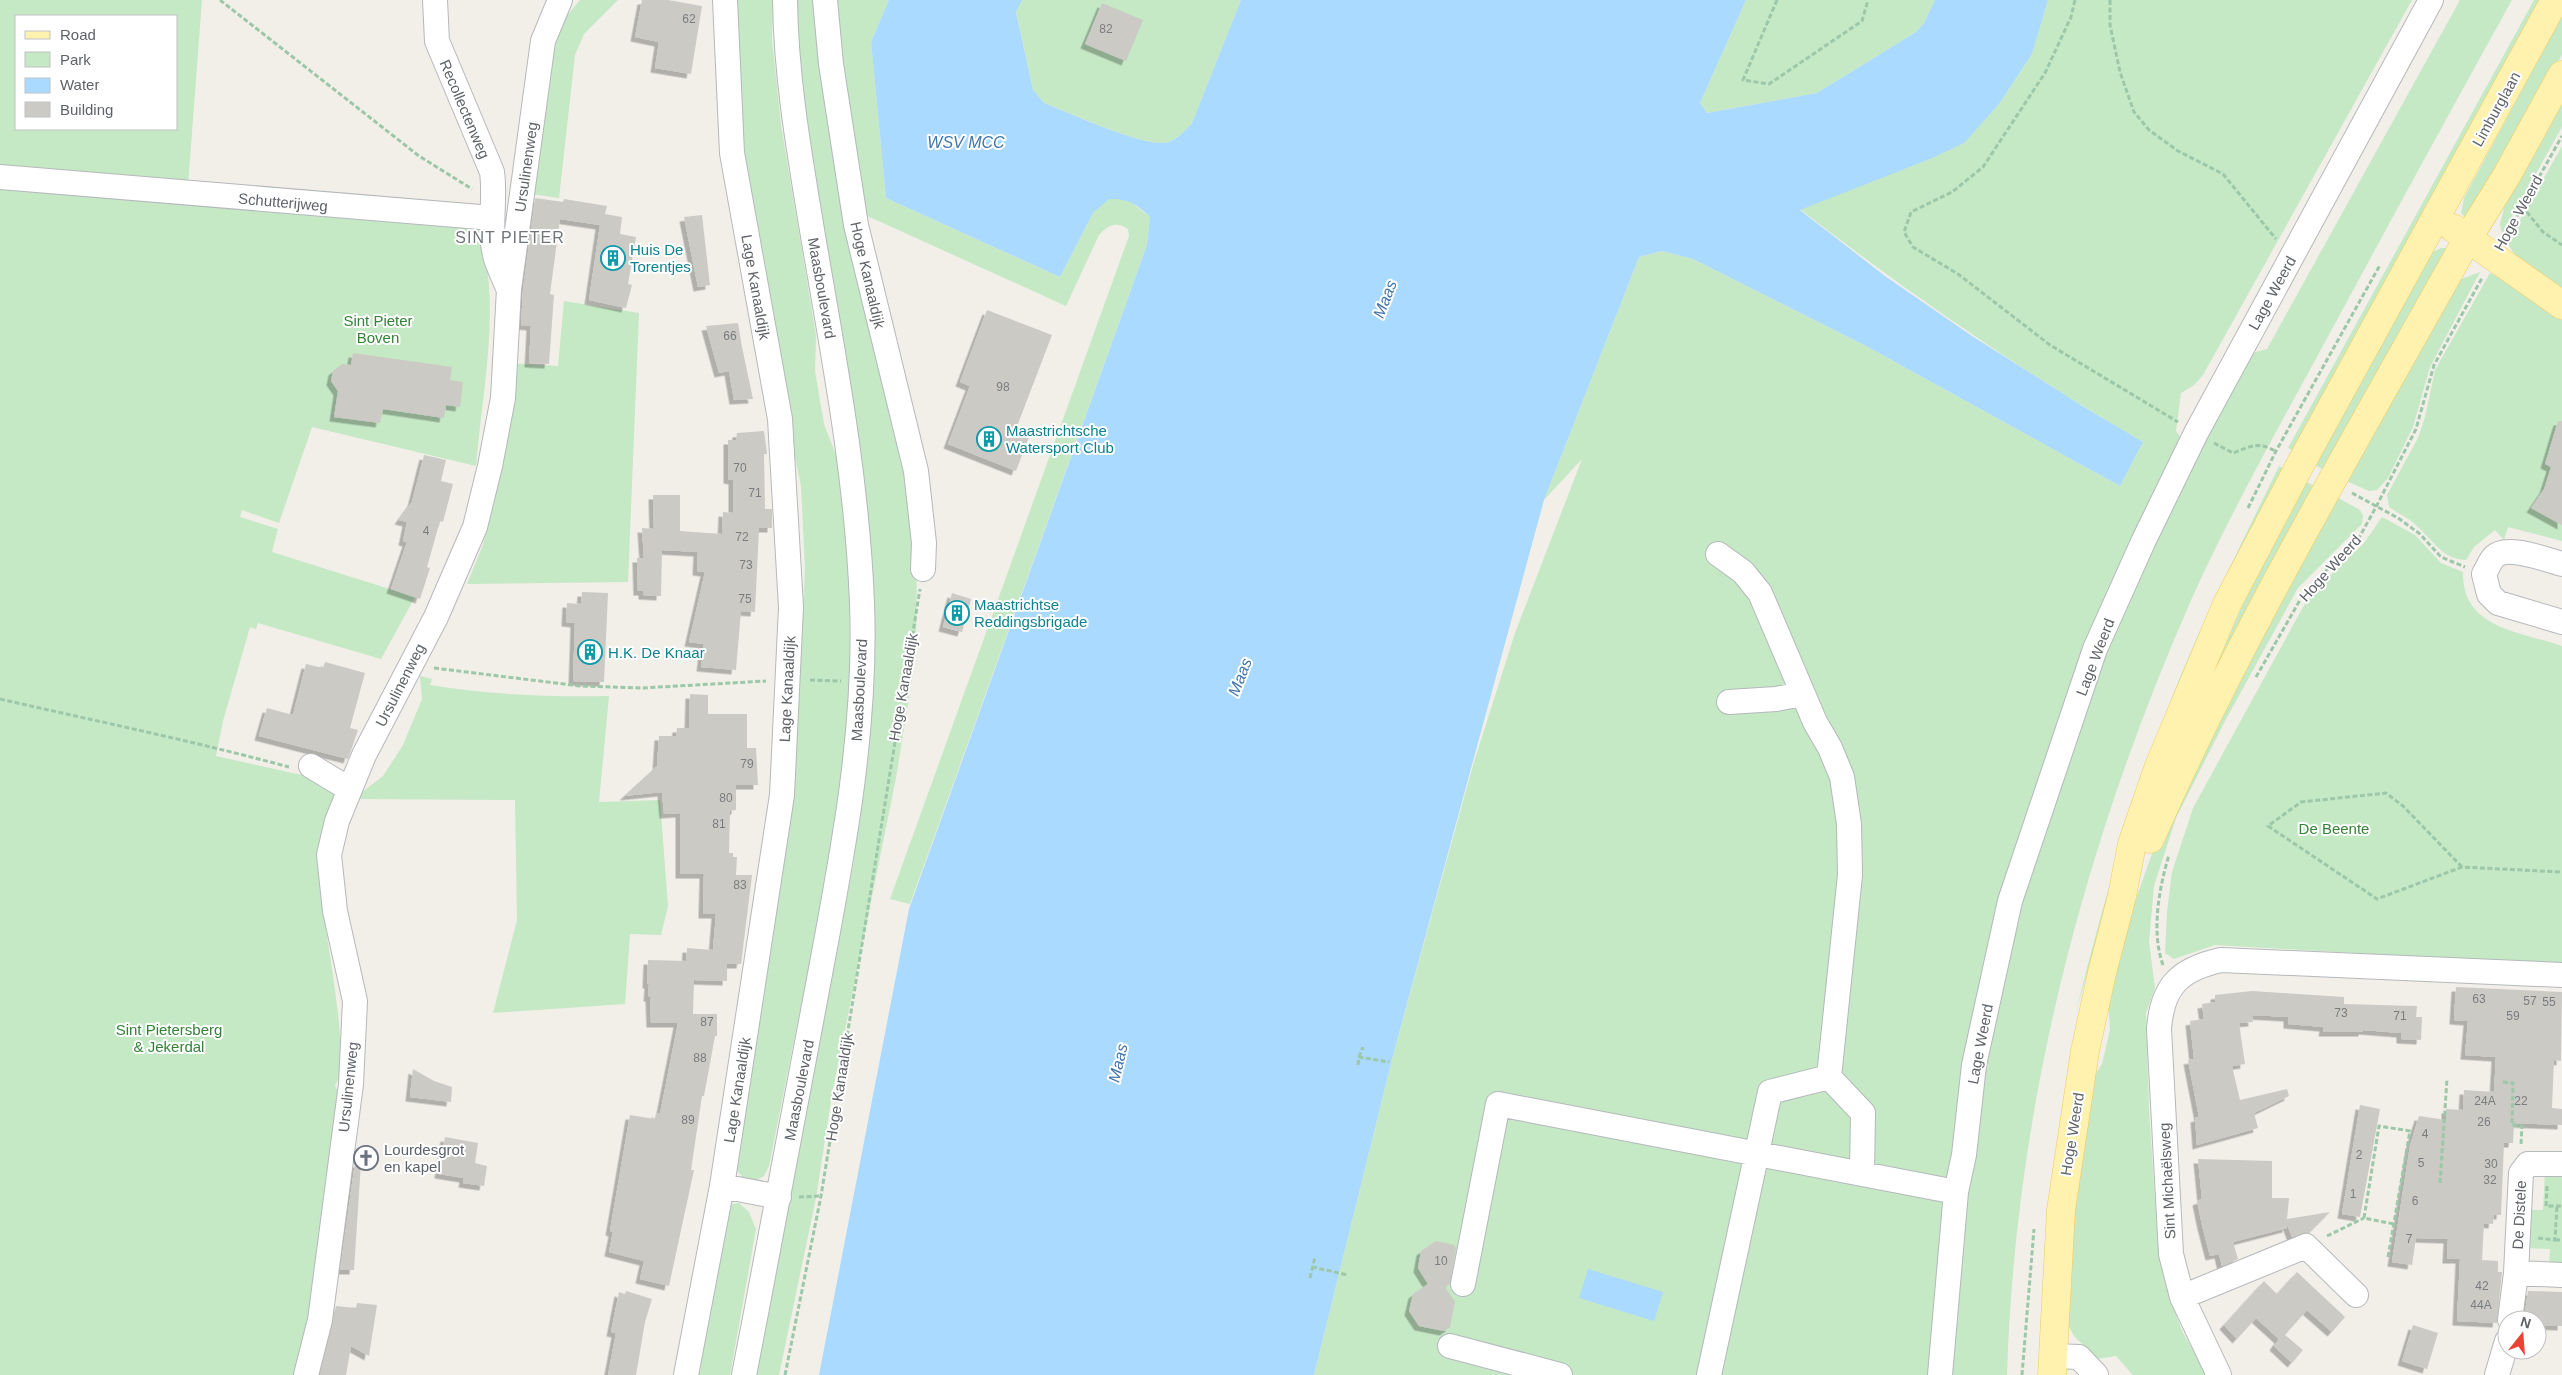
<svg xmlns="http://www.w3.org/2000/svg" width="2562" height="1375" viewBox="0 0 2562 1375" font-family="Helvetica,sans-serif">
  <defs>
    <filter id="shadow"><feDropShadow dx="-4.5" dy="4.5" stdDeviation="0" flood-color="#0004"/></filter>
  </defs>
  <rect width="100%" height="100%" fill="#f1efe8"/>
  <path fill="#c5e8c5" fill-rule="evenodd" d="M0 0H202L188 185 480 228C501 310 483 384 476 466L312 427 279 523 242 510 240 517 278 529 272 552 415 597 381 659 258 623 256 629 250 627 223 721 216 756 338 783C331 807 319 831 318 856 316 898 355 1061 335 1085L338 1093 336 1135 300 1375H0ZM16 16H176V129H16Z
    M580 0H618L584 34 575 55 559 198 532 194 552 55 565 18Z
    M731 0H773L772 39 781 125 816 335 815 371 824 424 842 471 849 571 850 672 843 779 808 970 769 1166 764 1176 755 1181 746 1180 738 1172 733 1163 790 780 799 700 805 568 801 486 787 419 740 142Z
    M795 0H824L910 482 917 547 916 655 896 778 832 1094 816 1198 779 1375H755L853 866 869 731 867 515 862 458 844 341 809 154 796 64Z
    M836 0H889L871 42 886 198 1060 277 1093 213 1109 198 1127 199 1150 217 1147 245 910 904 890 899 1129 236 1128 229C1116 221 1108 225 1099 235L1066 306 863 214 835 29Z
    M1022 0H1241L1192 123C1185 131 1175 142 1164 143 1140 145 1070 113 1044 103L1033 90 1016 11Z
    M1746 0H1935L1924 23 1916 32 1817 93 1707 113 1700 103Z
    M2048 0H2412L2203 375 2194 385 2181 393 2176 431 2180 437 2173 457 2245 355 2267 349 2460 0H2512C2447 117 2383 235 2319 353 2275 434 2230 514 2192 598 2084 843 2015 1106 2007 1375H1314L1392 1059 1473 765 1515 633 1582 459 1544 500 1639 257 1662 251 1693 259 1866 346 2120 486 2143 442C2023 372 1909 294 1800 209L1930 159 1964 142 1999 104 2032 54Z
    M2534 0H2548L2299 454 2288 448Z
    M2562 0V55L2471 219 2468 220 2461 213 2464 198 2549 40Z
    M2562 98V127L2502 234 2500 224 2506 200Z
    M2562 146V289L2518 259 2507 243Z
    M2441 248H2450L2329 473 2308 461 2429 254Z
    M2480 272 2430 367 2413 427 2388 478 2377 490 2369 491 2342 479 2456 281Z
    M2490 273 2518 288 2562 320V541L2508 527 2504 540 2495 530 2474 547 2466 560C2443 559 2435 543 2419 528 2411 519 2399 514 2389 507L2387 495 2418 438 2425 417 2435 370Z
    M564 301 639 313 628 582 467 584 483 545 494 493 508 363 558 366Z
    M2279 466 2288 471 2105 911 2076 1012C2102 906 2132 802 2171 700 2202 620 2242 543 2279 466Z
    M2299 478 2320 489 2199 704Z
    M2333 495 2360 510 2363 516 2362 524 2298 588 2225 721 2176 818 2154 886 2149 942 2155 988 2146 1013 2149 1110 2158 1245 2169 1295 2182 1331 2207 1375H2133L2116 1356 2097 1359 2074 1336 2065 1319 2076 1184 2092 1079 2102 1064 2110 1030 2108 996 2131 913 2166 814Z
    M2382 517 2415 535 2441 563 2463 572C2462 629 2520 631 2562 646V965L2215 945 2174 959 2165 953 2167 912 2172 872 2193 808 2303 607 2318 587 2364 543Z
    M420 676 432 679 430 685C490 695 549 697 609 696L599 802 660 800 668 906 661 935 630 934 625 1004 493 1013 517 920 515 800 353 799 383 776 403 745 422 699Z
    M2545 1172 2562 1173V1266H2549L2550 1249 2525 1248 2527 1210H2543Z
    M739 1203 749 1212 756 1229 730 1375H694L727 1205Z"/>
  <path fill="#aadaff" d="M889 0H1022L1016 12 1033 90 1044 103C1069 113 1140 145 1164 143 1175 142 1185 131 1192 123L1241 0H1746L1700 103 1707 113 1817 93 1916 32 1924 23 1935 0H2048L2032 54 1999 104 1964 143 1930 159 1800 210 1885 276 1972 336 2084 407 2143 442 2120 486 1866 346 1693 259 1662 251 1639 257 1544 500 1392 1059 1314 1375H819L909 909 1147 245 1150 217C1137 204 1127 198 1109 199L1093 213 1060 277 886 198 871 42Z
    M1588 1269 1663 1292 1654 1321 1579 1298Z"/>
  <path fill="#cccac5" filter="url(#shadow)" d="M642 0H668L702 6 691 74 655 68 659 42 635 37Z
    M1102 3 1143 20 1126 61 1085 44Z
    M535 198 563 202 564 199 607 206 605 214 622 217 620 234 636 237 628 284 632 285 626 308 589 300 600 225 560 219 550 294 554 295 549 364 529 363 531 326 521 325 523 290Z
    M702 215 710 285 698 287 684 217Z
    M987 310 1052 335 1016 429 1030 434 1016 471 948 444 970 386 960 382Z
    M738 323 742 347 753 399 734 400 729 371 719 373 706 326Z
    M353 353 452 367 450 380 463 382 460 407 446 405 444 418 383 409 380 423 334 417 338 391 331 381 333 371 342 364 351 365Z
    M2558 421H2562V525L2531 508 2544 489 2551 467 2545 464Z
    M764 431 767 454H764L765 509H772V528H759L755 612 741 611 736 670 701 667 704 644 689 642 705 572 697 571 698 552 662 550 661 596 643 595V591H638L637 558H644L642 528 654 529 653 495H680V531L722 534 723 512 733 513V480L728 479V440H736L737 433Z
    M424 455 446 460 441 481 453 484 443 522 440 521 427 567 430 568 420 599 391 589 407 542 403 541 407 522 399 520 412 502Z
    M582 592 608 593 604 682 573 681 575 623 566 622 567 603 581 604Z
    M952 593 971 599 962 632 943 627Z
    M325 662 365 673 350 728 358 730 348 759 259 736 267 708 293 715 306 664 323 668Z
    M690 694 708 695V714H747V748H756L758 785H736V810L730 811 729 853H733V857H737L736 875H752L741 964H727V981L694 980 693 1014H717V1036H715L704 1096H702L691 1170H694L669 1286 640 1279 644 1261 609 1252 613 1232 610 1231 630 1115 655 1119 656 1113 660 1114 678 1023H651L650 997H648L649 984H647L648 960 686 961 687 948 713 950 716 914H703L704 874H680V813L664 814 662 792 624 796 657 766 659 736H676L677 728H689Z
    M2456 987 2562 992 2561 1061 2554 1060 2552 1108 2562 1109V1125L2514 1123 2513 1143H2504L2501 1215H2494L2493 1224 2484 1223 2482 1260 2498 1261V1272H2502L2497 1323 2457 1321 2460 1259H2447L2448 1239 2416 1238 2412 1265 2392 1262 2410 1146 2419 1116 2446 1120V1109L2463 1110 2464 1090 2494 1092 2496 1057 2465 1055 2468 1021 2454 1020Z
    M2252 991 2344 997V1004L2417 1006 2416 1017H2422L2421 1040 2401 1039V1033L2363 1030V1032H2323L2324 1027 2288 1024V1017L2252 1015 2253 1022 2239 1023 2245 1064 2232 1066 2240 1100 2287 1089 2289 1096 2254 1113 2258 1128 2197 1145 2195 1118 2199 1117 2188 1060 2194 1059 2190 1021 2204 1019 2202 1004 2215 1002V995Z
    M413 1069 434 1081 452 1087 451 1102 410 1097Z
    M2360 1105 2380 1109 2360 1217 2342 1214Z
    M445 1137 478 1143 475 1163 487 1166 484 1186 463 1183 464 1178 439 1174Z
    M2198 1159 2272 1161V1198H2289L2287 1219 2330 1212 2309 1233 2292 1237 2287 1224V1228L2233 1242 2238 1259 2222 1266 2219 1254 2210 1256 2202 1225 2197 1201 2202 1199Z
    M355 1163H361L354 1270H340Z
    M1436 1241 1454 1245 1456 1248 1450 1284 1445 1287 1455 1302 1450 1327 1444 1331 1419 1326 1409 1311 1413 1294 1428 1284 1418 1268 1421 1251Z
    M2297 1272 2345 1317 2332 1332 2307 1310 2285 1335 2303 1350 2292 1363 2274 1346 2279 1339 2256 1318 2237 1339 2224 1325 2264 1281 2277 1294Z
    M626 1291 652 1299 645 1322 636 1375H608L616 1333 611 1332 619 1292 625 1294Z
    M2528 1291 2562 1292V1326L2537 1325V1320H2524Z
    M357 1303 377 1305 369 1356 351 1346 346 1375H320L336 1306 356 1308Z
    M2413 1325 2438 1333 2427 1369 2402 1361Z"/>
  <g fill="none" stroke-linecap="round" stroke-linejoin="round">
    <defs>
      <path id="minor" d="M435 0 437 41 492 172C496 200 488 230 496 259 499 268 504 278 508 288
        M825 0 831 64 856 225 916 471 924 543 923 569
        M0 177 492 218
        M2562 564C2547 560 2507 544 2494 557 2490 561 2487 569 2484 574L2489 594 2498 603 2562 622
        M1729 702 1776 699 1802 694
        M311 766 349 789
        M1829 1077 1863 1113 1862 1173
        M722 1186 779 1197
        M2516 1273 2562 1275
        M1463 1284 1498 1104 1956 1192
        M2182 1297 2306 1246 2356 1295
        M2510 1320 2516 1273 2521 1173 2528 1164H2562
        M1450 1346 1560 1375
        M2053 1356 2079 1357 2096 1375
        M306 1375 320 1320 351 1084 355 1001 335 911 329 855 337 821 364 755 436 617 475 527 490 466 503 398 509 289 543 41 560 0
        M686 1375 722 1186 782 795 791 607 780 419 732 153 725 0
        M744 1375C769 1247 793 1119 817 990 841 862 867 734 862 603 857 477 834 359 813 236 800 157 786 80 785 0
        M1709 1375 1770 1092 1829 1077 1850 875 1849 824 1842 777 1830 748 1815 722 1760 593 1743 572 1718 554
        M1940 1375 1956 1192 1964 1155 1974 1065 2010 901 2095 649 2143 542 2196 433 2431 0
        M2219 1375 2182 1297 2171 1254 2159 1029C2162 986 2180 969 2221 960L2562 975
        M2497 1375 2507 1341"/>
      <path id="major" d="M2453 228 2562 305
        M2150 839C2241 632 2358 436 2468 238L2507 175 2562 75
        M2052 1375 2061 1210 2085 1051 2102 973 2122 896 2132 844 2159 766 2227 604 2300 465 2555 0"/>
    </defs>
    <use href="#minor" stroke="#b5b8bc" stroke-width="26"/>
    <use href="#major" stroke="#f2c960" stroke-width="29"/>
    <path stroke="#9cc7a9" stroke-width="3" stroke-dasharray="5 2.5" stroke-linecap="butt" d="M220 0 419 156 472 189
      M1777 0 1743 80 1769 84 1862 21 1868 0
      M2075 0 2071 17 2045 73 1983 167 1952 192 1911 212 1904 232 1913 247 1958 274 2050 345 2178 422
      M2110 0V25L2120 72 2134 112 2149 130 2178 151 2223 174 2276 239
      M2522 206 2543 232 2562 245
      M2506 236 2562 136
      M2214 443 2233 453C2252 446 2258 441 2277 452
      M2352 493 2398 518 2420 534 2441 557 2465 567
      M2248 508 2276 451 2380 265
      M434 668 580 686 642 688 766 681
      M2256 677 2304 593 2360 536 2376 507 2416 429 2434 365 2482 278
      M810 680 841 681
      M0 699C96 721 193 741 289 767
      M2462 867 2403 806 2386 793 2301 802 2268 826 2377 899 2462 867 2562 872
      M2163 965C2151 932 2159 888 2169 855
      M1359 1057 1363 1047
      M1358 1065 1359 1057 1389 1062
      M2503 1082 2513 1083 2512 1125 2522 1126 2521 1144
      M2440 1183 2447 1079
      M2547 1186 2546 1206H2562
      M799 1197 821 1196
      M2327 1236 2364 1218
      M2538 1238 2555 1240 2557 1206
      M2555 1240H2562
      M2388 1257 2410 1131 2379 1126 2364 1218 2394 1224
      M1312 1267 1348 1275
      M1310 1278 1315 1257
      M785 1375 821 1196 920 589
      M2022 1375 2034 1229"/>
    <use href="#minor" stroke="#fff" stroke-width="24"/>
    <use href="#major" stroke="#fff2af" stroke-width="28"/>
  </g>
  <defs>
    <symbol id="building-ring" viewBox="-11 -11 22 22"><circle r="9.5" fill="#fff" stroke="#0f9aa8" stroke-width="1.5"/><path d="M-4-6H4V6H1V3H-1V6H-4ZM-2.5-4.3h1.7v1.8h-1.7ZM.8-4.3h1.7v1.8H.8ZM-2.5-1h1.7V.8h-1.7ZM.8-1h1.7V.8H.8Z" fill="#0f9aa8"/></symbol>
    <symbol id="church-ring" viewBox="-11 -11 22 22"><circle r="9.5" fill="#fff" stroke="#6b7280" stroke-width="1.5"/><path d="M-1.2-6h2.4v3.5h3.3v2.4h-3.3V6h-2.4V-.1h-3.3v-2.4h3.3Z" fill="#6b7280"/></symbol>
  </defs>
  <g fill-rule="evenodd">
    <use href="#building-ring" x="599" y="244" width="28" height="28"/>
    <use href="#building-ring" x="975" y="425" width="28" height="28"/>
    <use href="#building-ring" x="943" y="599" width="28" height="28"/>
    <use href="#building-ring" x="576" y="638" width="28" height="28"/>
    <use href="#church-ring" x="352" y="1144" width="28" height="28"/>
  </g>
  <g text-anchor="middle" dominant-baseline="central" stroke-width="4" stroke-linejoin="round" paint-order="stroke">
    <g font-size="12" fill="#7a7d7f">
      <text x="689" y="19">62</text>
      <text x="1106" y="29">82</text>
      <text x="730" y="336">66</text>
      <text x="1003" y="387">98</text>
      <text x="740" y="468">70</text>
      <text x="755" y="493">71</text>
      <text x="426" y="531">4</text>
      <text x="742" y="537">72</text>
      <text x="746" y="565">73</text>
      <text x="745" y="599">75</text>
      <text x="747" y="764">79</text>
      <text x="726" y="798">80</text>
      <text x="719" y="824">81</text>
      <text x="740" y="885">83</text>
      <text x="2479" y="999">63</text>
      <text x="2530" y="1001">57</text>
      <text x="2549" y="1002">55</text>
      <text x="2341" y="1013">73</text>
      <text x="2400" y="1016">71</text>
      <text x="2513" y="1016">59</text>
      <text x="707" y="1022">87</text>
      <text x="700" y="1058">88</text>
      <text x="2485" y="1101">24A</text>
      <text x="2521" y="1101">22</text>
      <text x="688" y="1120">89</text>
      <text x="2484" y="1122">26</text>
      <text x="2425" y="1134">4</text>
      <text x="2359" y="1155">2</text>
      <text x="2421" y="1163">5</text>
      <text x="2491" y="1164">30</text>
      <text x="2490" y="1180">32</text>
      <text x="2353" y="1194">1</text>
      <text x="2415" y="1201">6</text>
      <text x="2409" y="1239">7</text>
      <text x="1441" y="1261">10</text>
      <text x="2482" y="1286">42</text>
      <text x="2481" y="1305">44A</text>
    </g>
    <g font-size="15" fill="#5f6368" stroke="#fff">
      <text transform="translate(465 109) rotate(67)">Recollectenweg</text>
      <text transform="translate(2496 109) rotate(-61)">Limburglaan</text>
      <text transform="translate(526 167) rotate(-82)">Ursulinenweg</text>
      <text transform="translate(283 202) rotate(5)">Schutterijweg</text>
      <text transform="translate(2518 213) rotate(-61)">Hoge Weerd</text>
      <text transform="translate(868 275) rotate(77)">Hoge Kanaaldijk</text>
      <text transform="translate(756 287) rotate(80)">Lage Kanaaldijk</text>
      <text transform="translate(822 288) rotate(80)">Maasboulevard</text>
      <text transform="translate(2272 293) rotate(-61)">Lage Weerd</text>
      <text transform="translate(2330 568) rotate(-48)">Hoge Weerd</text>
      <text transform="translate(2095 657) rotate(-69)">Lage Weerd</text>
      <text transform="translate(400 685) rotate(-63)">Ursulinenweg</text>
      <text transform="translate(903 687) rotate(-80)">Hoge Kanaaldijk</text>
      <text transform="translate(787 689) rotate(-87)">Lage Kanaaldijk</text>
      <text transform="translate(859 690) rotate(-87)">Maasboulevard</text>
      <text transform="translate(1980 1044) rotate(-79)">Lage Weerd</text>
      <text transform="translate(348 1087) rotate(-84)">Ursulinenweg</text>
      <text transform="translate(839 1087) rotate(-81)">Hoge Kanaaldijk</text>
      <text transform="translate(737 1090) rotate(-81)">Lage Kanaaldijk</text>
      <text transform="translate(799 1090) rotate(-79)">Maasboulevard</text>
      <text transform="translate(2072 1134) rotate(-81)">Hoge Weerd</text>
      <text transform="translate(2167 1181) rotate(-93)">Sint Michaëlsweg</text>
      <text transform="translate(2519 1215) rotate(-87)">De Distele</text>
    </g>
    <g font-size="15" fill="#0d838f" stroke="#fff" text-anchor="start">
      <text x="630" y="249">Huis De<tspan x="630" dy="17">Torentjes</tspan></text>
      <text x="1006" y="430">Maastrichtsche<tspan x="1006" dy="17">Watersport Club</tspan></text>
      <text x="974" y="604">Maastrichtse<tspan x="974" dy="17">Reddingsbrigade</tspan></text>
      <text x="608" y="652">H.K. De Knaar</text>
    </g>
    <g font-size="15" fill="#348238" stroke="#fff">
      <text x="378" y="320">Sint Pieter<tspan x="378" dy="17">Boven</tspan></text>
      <text x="2334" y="828">De Beente</text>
      <text x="169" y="1029">Sint Pietersberg<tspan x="169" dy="17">&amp; Jekerdal</tspan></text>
    </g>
    <g font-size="15" fill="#5b616d" stroke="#fff" text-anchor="start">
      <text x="384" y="1149">Lourdesgrot<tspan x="384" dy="17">en kapel</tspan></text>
    </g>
    <g font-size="16" font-style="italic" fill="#4174aa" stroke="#fff">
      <text x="966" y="142">WSV MCC</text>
      <text transform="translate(1385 299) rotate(-69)">Maas</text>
      <text transform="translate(1240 677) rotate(-69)">Maas</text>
      <text transform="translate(1118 1063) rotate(-77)">Maas</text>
    </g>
    <g font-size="16" letter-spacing="1" fill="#70757a" stroke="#fff">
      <text x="510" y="237">SINT PIETER</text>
    </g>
  </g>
  <rect x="15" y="15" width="162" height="115" fill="#ffffff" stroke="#bfc1c3"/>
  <rect x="25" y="31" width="25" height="8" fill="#fff2af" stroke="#bfc1c3"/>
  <text x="60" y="40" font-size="15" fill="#5f6368">Road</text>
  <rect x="25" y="52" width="25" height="15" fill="#c5e8c5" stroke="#bfc1c3"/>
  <text x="60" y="65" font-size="15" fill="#5f6368">Park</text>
  <rect x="25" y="78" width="25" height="15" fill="#aadaff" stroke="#bfc1c3"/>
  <text x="60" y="90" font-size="15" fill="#5f6368">Water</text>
  <rect x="25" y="102" width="25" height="15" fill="#cccac5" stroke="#bfc1c3"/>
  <text x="60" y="115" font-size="15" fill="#5f6368">Building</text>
  <g transform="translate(2522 1335) rotate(17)"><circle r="24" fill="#ffffff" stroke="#bfc1c3"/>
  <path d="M0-4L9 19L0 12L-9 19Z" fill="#ea4335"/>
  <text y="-8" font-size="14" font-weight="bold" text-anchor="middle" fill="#5f6368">N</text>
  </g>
</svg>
